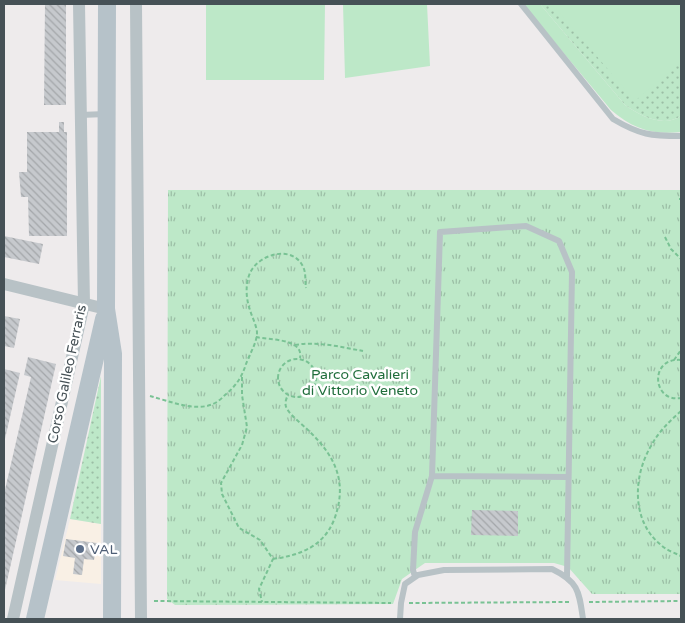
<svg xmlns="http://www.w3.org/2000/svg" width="685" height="623" viewBox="0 0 685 623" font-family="'Varela Round',sans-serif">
  <defs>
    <pattern id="grass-dots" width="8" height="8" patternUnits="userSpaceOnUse" patternTransform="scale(1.25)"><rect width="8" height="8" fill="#bde8c8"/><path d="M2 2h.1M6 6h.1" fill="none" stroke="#9bbea5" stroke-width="1.8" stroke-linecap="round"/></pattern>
    <pattern id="park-tufts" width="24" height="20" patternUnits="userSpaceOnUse" patternTransform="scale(1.25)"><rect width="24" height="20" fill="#bde8c8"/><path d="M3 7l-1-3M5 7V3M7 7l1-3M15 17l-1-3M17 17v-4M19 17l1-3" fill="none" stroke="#9bbea5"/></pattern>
    <pattern id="building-back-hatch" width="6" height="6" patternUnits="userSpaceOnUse" patternTransform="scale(1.25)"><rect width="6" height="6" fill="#c6c9cd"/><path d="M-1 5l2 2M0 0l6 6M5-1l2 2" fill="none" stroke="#a3a6a9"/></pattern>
  </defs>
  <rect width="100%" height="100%" fill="#eeebec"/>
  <path fill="#f9f0e5" d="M70 519 101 524V584L55 580Z"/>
  <path fill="url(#grass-dots)" d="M540 4H681V116C663 128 641 116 625 105Z
    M101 376V524L70 519Z"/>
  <path fill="url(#park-tufts)" d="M168 190H681V594H592L568 567 554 563H425L402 579 393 604 175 605 167 599Z"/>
  <path fill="#bde8c8" d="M206 4H325L324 80H206Z
    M343 4H427L430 66 345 78Z
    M523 4H540L625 105C641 116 663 128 681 116V132C652 135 633 129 611 110Z
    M552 4H681V62L635 101Z"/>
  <path fill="url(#building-back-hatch)" d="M45 4H66V105H44Z
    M59 122H64V132H67V236H29L28 197H21L19 172H27V132H59Z
    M4 236 43 244 39 264 4 257Z
    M4 316 20 319 14 348 4 346Z
    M28 357 56 364 5 590 4 494 31 377 24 375Z
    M4 369 20 373 5 439H4Z
    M472 510 518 511V536L471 535Z
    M66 539 97 543 94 560 84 559 82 575 73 574 75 558 63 556Z"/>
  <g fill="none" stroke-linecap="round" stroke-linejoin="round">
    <path stroke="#79c294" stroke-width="2" stroke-dasharray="4 2.5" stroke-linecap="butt" d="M679 199H681
      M665 237 671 249 681 259
      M256 337C268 340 304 338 300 358
      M295 345C317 341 341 347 363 351
      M278 378a19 19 0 1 1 38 0a19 19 0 1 1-38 0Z
      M674 360 681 350
      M681 360C649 357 652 403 681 398
      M242 377V395L247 427 242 445 221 483 222 494 239 528 260 540 273 559 259 589 262 602
      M150 396C169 401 195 412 213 404 218 402 222 398 225 395 236 386 242 377 246 364 250 353 257 343 257 332 256 324 252 317 250 310 246 299 245 284 250 273 259 253 295 244 304 269 306 275 305 282 306 288
      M681 411C669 422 659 431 651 446 633 476 631 521 661 545 666 550 675 553 681 556
      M273 559C300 555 323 547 334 520 348 483 336 457 309 431 302 424 292 417 287 409 284 404 286 399 288 395
      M154 601 391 603
      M589 602 681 601
      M409 603 571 602"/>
    <path stroke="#b8c2c6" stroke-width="6" d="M521 4 613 119C640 135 651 136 681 136
      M80 115 106 114
      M432 476 568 477
      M415 577 413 570 415 532 432 476 440 232 526 226 559 241 572 272 567 576
      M400 619 401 603 405 584 418 575 444 570 552 569C579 582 579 592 583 619"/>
    <path stroke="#b8c2c6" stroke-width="12" d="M136 4 141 619
      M4 284 106 309
      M13 619 84 304 79 4"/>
    <path stroke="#b6c2c9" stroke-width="18" d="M107 4 106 309 113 354 112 619
      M35 619 104 319"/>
  </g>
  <circle fill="#5c6f8a" stroke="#fff" stroke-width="2" cx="80" cy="549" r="5"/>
  <g text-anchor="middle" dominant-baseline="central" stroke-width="5" stroke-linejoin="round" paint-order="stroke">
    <g font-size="14" fill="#465156" stroke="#fff">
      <text transform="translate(67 374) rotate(-78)">Corso Galileo Ferraris</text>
    </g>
    <g font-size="14" fill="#206e3c" stroke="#fff">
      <text x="360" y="374">Parco Cavalieri<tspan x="360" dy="16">di Vittorio Veneto</tspan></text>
    </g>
    <g font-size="14" fill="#4e5e75" stroke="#fff" text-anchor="start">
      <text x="90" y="549">VAL</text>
    </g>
  </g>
  <rect width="685" height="623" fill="none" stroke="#465156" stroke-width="10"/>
</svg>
